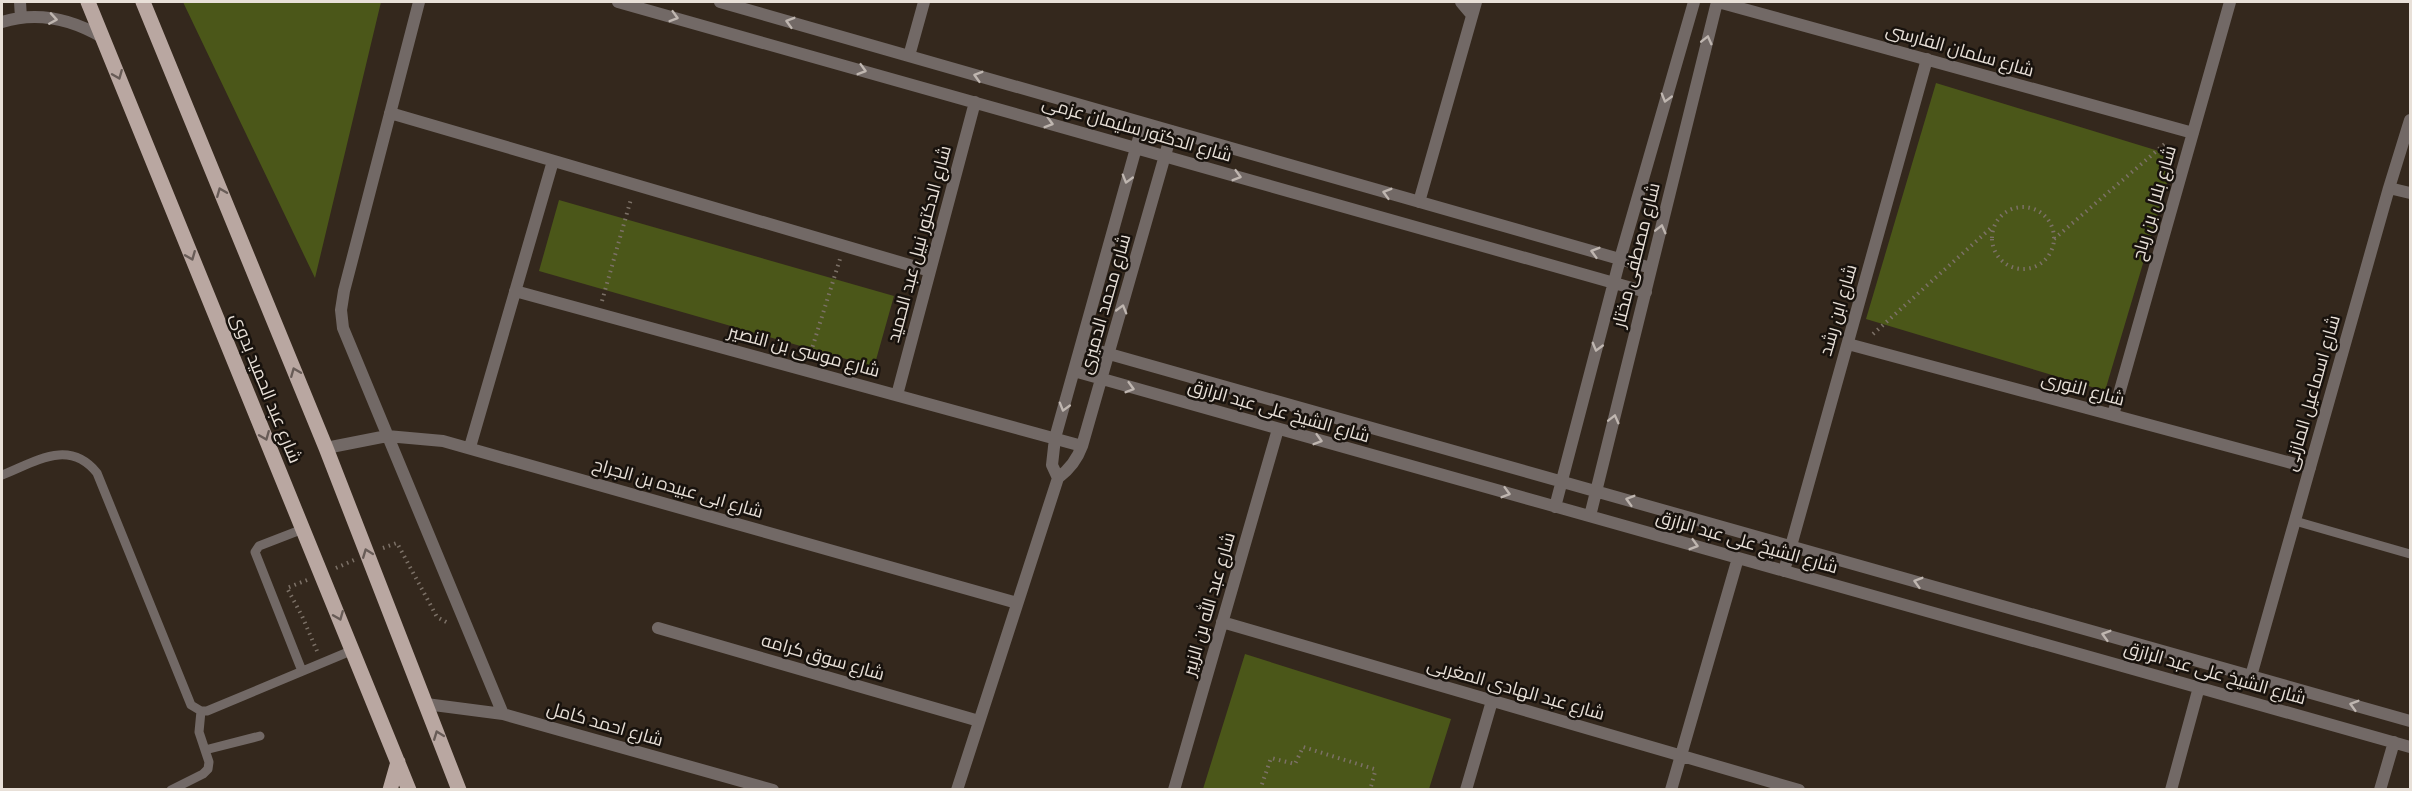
<svg xmlns="http://www.w3.org/2000/svg" width="2412" height="791" viewBox="0 0 2412 791" font-family="Signika,Cairo,sans-serif">
  <rect width="100%" height="100%" fill="#34281d"/>
  <path fill="#4b5719" d="M183 2H381L315 278Z
    M1936 83 2175 156 2105 391 1866 319Z
    M559 200 894 296 874 367 539 271Z
    M1245 654 1451 719 1429 789H1203Z"/>
  <g fill="none" stroke-linecap="round" stroke-linejoin="round">
    <path stroke="#7c7167" stroke-width="4" stroke-dasharray="1.5 4.5" stroke-linecap="butt" d="M1992 238a31 31 0 1 1 62 0a31 31 0 1 1-62 0Z
      M2054 239 2167 142
      M602 301 631 199
      M1873 334 1992 227
      M809 358 840 259
      M383 548 397 543 437 617 448 623
      M336 568 354 560
      M307 580 287 588 302 616 317 651
      M1260 790 1271 758 1295 764 1303 747 1374 769 1375 772 1370 790"/>
    <path stroke="#726966" stroke-width="9" d="M2 475C35 462 69 438 97 473L191 705 201 711H207L353 650
      M2295 521 2410 554
      M302 671 255 552 259 546 303 529
      M205 750 260 736
      M171 790 203 774 208 769 209 762 199 732 201 711"/>
    <path stroke="#726966" stroke-width="12" d="M20 2 21 18
      M419 2 344 291 341 310 343 328 503 714
      M618 2 1646 292
      M720 2 1651 268
      M1461 2 1472 15
      M1718 2 2193 133
      M2 22C37 11 71 19 102 37
      M909 56 924 2
      M390 113 930 271
      M2389 188 2410 193
      M1419 202 1476 2
      M515 291 1082 446
      M1848 344 2310 468
      M1081 346 2410 721
      M1074 371 2410 747
      M897 395 975 102
      M2113 415 2230 2
      M470 447 553 161
      M326 448 387 436 443 441 1017 603
      M1058 478 1052 465 1055 438 1143 123
      M1555 507 1620 259 1694 2
      M1590 516 1717 2
      M1784 571 1927 59
      M1222 622 1799 790
      M658 628 979 721
      M2251 676 2389 188 2410 120
      M426 704 503 714 773 790
      M957 790 1058 478C1070 469 1077 460 1082 446L1172 131
      M1174 790 1278 429
      M1466 790 1492 701
      M1671 790 1738 558
      M2171 790 2199 687
      M2380 790 2394 742"/>
    <path stroke="#b9a7a1" stroke-width="15" d="M88 2 409 790
      M143 2 326 448 459 790
      M390 790 398 762"/>
  </g>
  <defs><path id="oneway-chevron" d="M-2-3.5L2.5 0L-2 3.5" fill="none" stroke-width="1.6" stroke-linecap="round" stroke-linejoin="round" transform="scale(1.5)"/></defs>
  <g stroke="#bfb6b0">
    <use href="#oneway-chevron" transform="translate(674 17) rotate(16)"/>
    <use href="#oneway-chevron" transform="translate(53 19) rotate(9)"/>
    <use href="#oneway-chevron" transform="translate(790 22) rotate(-164)"/>
    <use href="#oneway-chevron" transform="translate(1707 40) rotate(-76)"/>
    <use href="#oneway-chevron" transform="translate(862 70) rotate(16)"/>
    <use href="#oneway-chevron" transform="translate(978 76) rotate(-164)"/>
    <use href="#oneway-chevron" transform="translate(1666 98) rotate(106)"/>
    <use href="#oneway-chevron" transform="translate(1049 123) rotate(16)"/>
    <use href="#oneway-chevron" transform="translate(1237 176) rotate(16)"/>
    <use href="#oneway-chevron" transform="translate(1127 179) rotate(106)"/>
    <use href="#oneway-chevron" transform="translate(1387 193) rotate(-164)"/>
    <use href="#oneway-chevron" transform="translate(1661 229) rotate(-76)"/>
    <use href="#oneway-chevron" transform="translate(1595 252) rotate(-164)"/>
    <use href="#oneway-chevron" transform="translate(1122 309) rotate(-74)"/>
    <use href="#oneway-chevron" transform="translate(1597 347) rotate(105)"/>
    <use href="#oneway-chevron" transform="translate(1130 388) rotate(16)"/>
    <use href="#oneway-chevron" transform="translate(1064 407) rotate(106)"/>
    <use href="#oneway-chevron" transform="translate(1614 419) rotate(-76)"/>
    <use href="#oneway-chevron" transform="translate(1318 440) rotate(16)"/>
    <use href="#oneway-chevron" transform="translate(1506 493) rotate(16)"/>
    <use href="#oneway-chevron" transform="translate(1630 500) rotate(-164)"/>
    <use href="#oneway-chevron" transform="translate(1694 545) rotate(16)"/>
    <use href="#oneway-chevron" transform="translate(1918 582) rotate(-164)"/>
    <use href="#oneway-chevron" transform="translate(2106 635) rotate(-164)"/>
    <use href="#oneway-chevron" transform="translate(2354 705) rotate(-164)"/>
  </g>
  <g stroke="#685c57">
    <use href="#oneway-chevron" transform="translate(118 75) rotate(68)"/>
    <use href="#oneway-chevron" transform="translate(221 192) rotate(-112)"/>
    <use href="#oneway-chevron" transform="translate(191 256) rotate(68)"/>
    <use href="#oneway-chevron" transform="translate(295 372) rotate(-112)"/>
    <use href="#oneway-chevron" transform="translate(265 436) rotate(68)"/>
    <use href="#oneway-chevron" transform="translate(367 553) rotate(-111)"/>
    <use href="#oneway-chevron" transform="translate(339 616) rotate(68)"/>
    <use href="#oneway-chevron" transform="translate(438 735) rotate(-111)"/>
  </g>
  <g text-anchor="middle" dominant-baseline="central" stroke-width="5" stroke-linejoin="round" paint-order="stroke">
    <g font-size="18" fill="#e8e0d8" stroke="#18120d">
      <text transform="translate(1960 50) rotate(16)">شارع سلمان الفارسى</text>
      <text transform="translate(1137 129) rotate(16)">شارع الدكتور سليمان عزمى</text>
      <text transform="translate(2154 203) rotate(-74)">شارع بلال بن رباح</text>
      <text transform="translate(919 244) rotate(-75)">شارع الدكتور نبيل عبد الحميد</text>
      <text transform="translate(1636 255) rotate(-76)">شارع مصطفى مختار</text>
      <text transform="translate(1105 304) rotate(-74)">شارع محمد الدميرى</text>
      <text transform="translate(1838 310) rotate(-74)">شارع ابن رشد</text>
      <text transform="translate(804 351) rotate(15)">شارع موسى بن النصير</text>
      <text transform="translate(266 388) rotate(68)">شارع عبد الحميد بدوى</text>
      <text transform="translate(2083 389) rotate(15)">شارع النورى</text>
      <text transform="translate(2312 393) rotate(-74)">شارع اسماعيل المازنى</text>
      <text transform="translate(1279 411) rotate(16)">شارع الشيخ على عبد الرازق</text>
      <text transform="translate(678 488) rotate(16)">شارع ابى عبيده بن الجراح</text>
      <text transform="translate(1747 542) rotate(16)">شارع الشيخ على عبد الرازق</text>
      <text transform="translate(1209 604) rotate(-74)">شارع عبد الله بن الزبير</text>
      <text transform="translate(823 657) rotate(16)">شارع سوق كرامه</text>
      <text transform="translate(2215 673) rotate(16)">شارع الشيخ على عبد الرازق</text>
      <text transform="translate(1516 689) rotate(16)">شارع عبد الهادى المغربى</text>
      <text transform="translate(605 724) rotate(16)">شارع احمد كامل</text>
    </g>
  </g>
  <rect width="2412" height="791" fill="none" stroke="#e8e0d8" stroke-width="6"/>
</svg>
